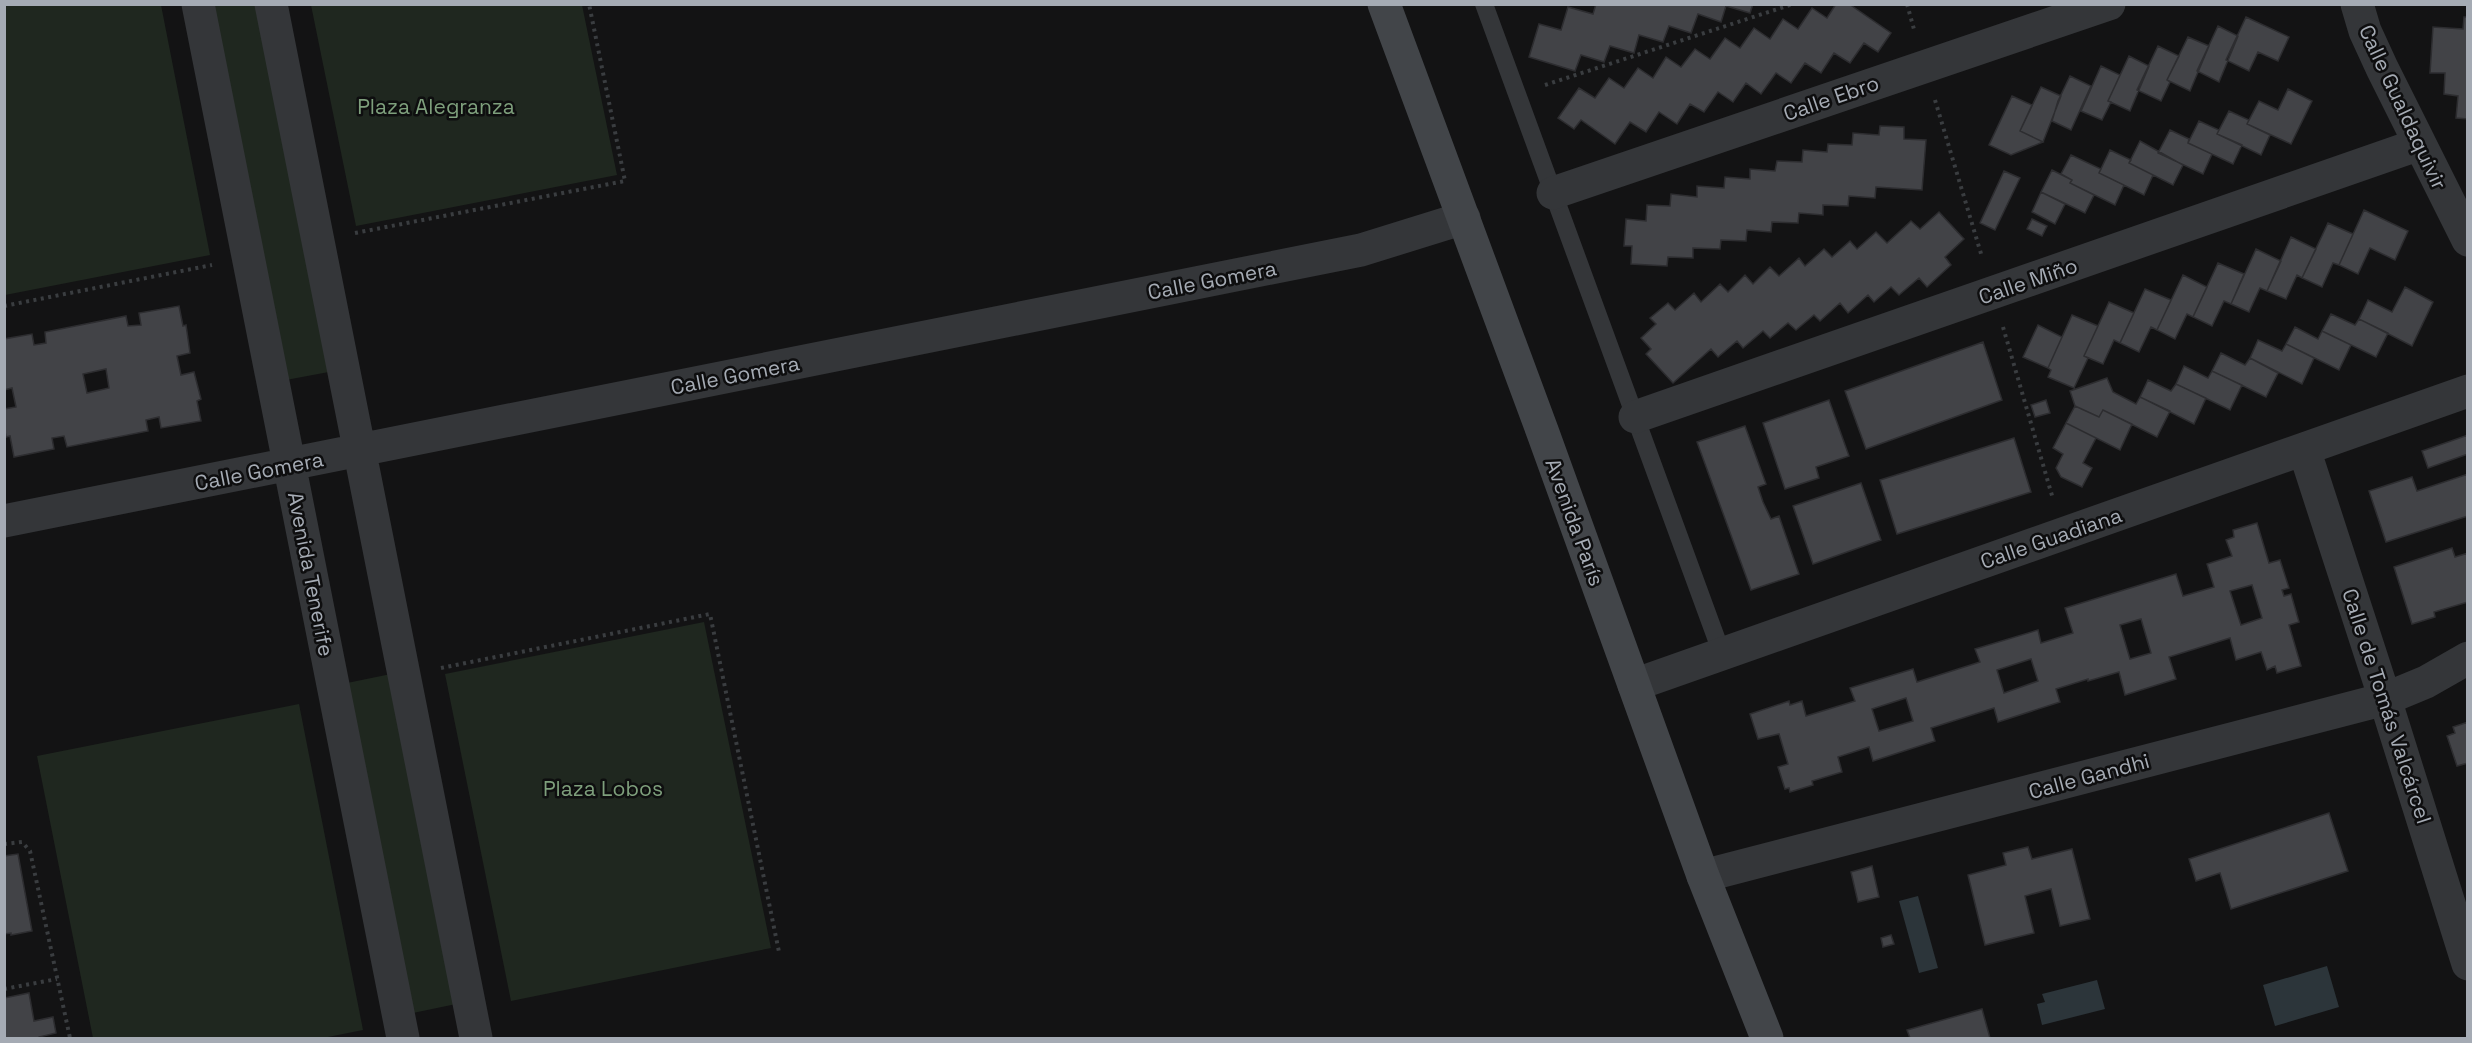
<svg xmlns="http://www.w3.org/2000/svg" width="2472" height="1043" viewBox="0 0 2472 1043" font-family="'Space Grotesk',sans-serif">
  <rect width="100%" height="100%" fill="#131314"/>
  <path fill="#1f271f" d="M4 5H161L210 255 5 295Z
    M210 5H261L334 371 286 380Z
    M311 5H582L617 175 356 226Z
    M704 622 771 948 511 1001 445 674Z
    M391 674 456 1004 413 1013 347 683Z
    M299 704 363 1030 323 1038H93L37 756Z"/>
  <path fill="#2c353a" d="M1918 896 1938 968 1919 973 1899 901Z
    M2327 966 2339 1007 2275 1026 2263 985Z
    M2097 980 2105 1009 2042 1025 2037 1004 2045 1002 2042 994Z"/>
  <path fill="#424347" stroke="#2d2d30" stroke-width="1.5" fill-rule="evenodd" d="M1596 4H1753L1750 13 1726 6 1721 22 1698 14 1691 33 1669 26 1663 42 1639 35 1634 53 1610 46 1604 62 1581 55 1575 71 1529 57 1539 24 1561 30 1568 7 1593 14Z
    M1836 4H1849L1891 33 1878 52 1864 43 1850 63 1834 53 1821 73 1805 63 1791 83 1776 73 1761 94 1746 83 1733 102 1718 92 1704 112 1690 104 1677 124 1659 112 1646 132 1630 122 1615 144 1581 120 1574 129 1558 118 1579 88 1595 98 1609 78 1624 88 1638 68 1653 78 1666 57 1681 67 1695 49 1710 59 1725 38 1740 48 1754 28 1770 39 1783 19 1798 29 1812 8 1827 18Z
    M2246 17 2289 37 2278 61 2258 52 2249 71 2226 60Z
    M2464 17H2468V119L2456 118 2458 96 2444 94 2445 73H2430L2433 27 2463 29Z
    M2218 26 2238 36 2219 82 2197 71Z
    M2188 37 2209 46 2190 91 2167 80Z
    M2158 46 2179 56 2167 80 2170 82 2161 101 2137 90Z
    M2129 56 2149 66 2130 111 2108 101Z
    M2101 66 2120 75 2108 101 2111 102 2102 120 2081 111Z
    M2070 76 2091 86 2071 130 2052 121 2058 101Z
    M2041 87 2061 96 2043 142 2020 131Z
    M2288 89 2312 101 2291 144 2247 124 2259 101 2278 110Z
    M2012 96 2032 105 2020 131 2043 142 2011 155 1989 145Z
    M2229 111 2249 120 2247 124 2270 135 2261 155 2217 134Z
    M2199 121 2219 130 2217 134 2242 145 2233 164 2188 143Z
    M1880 126 1904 127V139L1926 140 1922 190 1876 187 1875 198 1849 196 1848 206 1823 205V215L1799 213 1798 223 1772 222 1771 232 1747 230 1746 241 1721 240 1720 249 1693 248V258L1668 257 1667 266 1631 264 1632 246H1624L1626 219 1646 221 1647 205 1670 206 1671 194 1697 197V186L1724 188 1725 177 1750 179V169L1775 171 1777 161 1802 162 1803 150 1827 152 1828 144 1852 145 1853 133 1879 135Z
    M2170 130 2189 139 2188 143 2212 154 2203 174 2158 153Z
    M2140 141 2183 165 2173 185 2129 163Z
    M2110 150 2131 160 2129 163 2153 175 2144 195 2099 173Z
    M2071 155 2101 169 2099 173 2124 185 2115 205 2070 183 2072 180 2061 174Z
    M2052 170 2072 180 2070 183 2094 195 2085 213 2041 192Z
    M2004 171 2020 178 1995 230 1980 223Z
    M2041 192 2065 204 2055 224 2032 212Z
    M2364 210 2408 231 2395 260 2370 248 2358 274 2339 265Z
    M1939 212 1964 239 1945 257 1951 265 1927 287 1919 278 1899 295 1891 287 1874 302 1868 295 1848 313 1840 303 1820 321 1814 315 1796 330 1788 323 1770 338 1763 331 1743 348 1737 341 1718 357 1711 349 1673 383 1646 354 1651 349 1641 338 1656 324 1650 318 1668 303 1675 310 1694 293 1701 302 1720 284 1728 292 1745 275 1753 284 1770 267 1779 276 1799 258 1805 266 1824 249 1832 257 1850 241 1857 249 1876 232 1887 243 1911 221 1920 229Z
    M2032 219 2047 226 2042 236 2027 229Z
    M2328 223 2353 234 2339 265 2333 263 2322 287 2302 278Z
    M2291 237 2316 249 2302 278 2297 275 2286 299 2267 291Z
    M2256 249 2281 261 2267 291 2260 288 2249 312 2231 304Z
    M2218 263 2244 274 2231 304 2224 301 2212 326 2193 317Z
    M2183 275 2207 287 2193 317 2187 314 2175 339 2157 330Z
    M2405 287 2433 302 2412 346 2359 319 2368 300 2392 312Z
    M2145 289 2171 300 2157 330 2151 327 2139 352 2120 343Z
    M2109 302 2134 313 2120 343 2114 340 2103 364 2084 356Z
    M179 306 183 326 186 325 190 353 177 356 181 375 194 372 201 399 197 401 201 421 161 428 159 417 146 420 148 431 67 447 64 436 52 438 54 449 14 457 10 436 6 437 4 426V409L16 407 12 388 4 390V339L32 334 34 345 46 343 45 332 126 316 128 326 141 325 139 313ZM106 369 109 388 87 393 83 374Z
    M2331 314 2355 325 2359 319 2388 333 2376 357 2322 331Z
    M2072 315 2098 326 2084 356 2088 358 2074 388 2048 377 2051 370 2048 368Z
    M2038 325 2062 337 2048 368 2023 357Z
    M2295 327 2318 339 2322 331 2351 345 2339 370 2286 344Z
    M2258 340 2282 351 2286 344 2314 358 2302 384 2250 358Z
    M1983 342 2002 400 1866 449 1845 391Z
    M2221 353 2245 365 2250 358 2278 373 2266 397 2212 371Z
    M2184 366 2208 378 2212 371 2242 385 2230 410 2176 384Z
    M2107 378 2113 392 2136 404 2140 397 2170 411 2157 437 2103 410 2099 417 2075 406 2070 391Z
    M2148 380 2171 391 2176 384 2206 398 2194 424 2140 397Z
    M1829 400 1849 456 1816 467 1819 478 1785 489 1763 423Z
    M2046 400 2050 413 2035 417 2031 405Z
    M2075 406 2099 417 2103 410 2132 424 2120 450 2066 423Z
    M2066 423 2096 438 2083 463 2092 468 2082 487 2061 477 2056 468 2063 454 2053 448Z
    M1745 426 1766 484 1758 487 1763 502 1771 519 1779 516 1799 574 1751 590 1697 442Z
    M2468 435V454L2428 468 2422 451Z
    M2014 438 2031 492 1897 534 1880 480Z
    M2468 474V516L2386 542 2369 491 2412 477 2417 491Z
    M1861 483 1881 540 1813 564 1793 506Z
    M2257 523 2269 563 2280 560 2289 588 2282 590 2284 596 2291 594 2299 622 2289 625 2301 666 2277 673 2275 666 2267 670 2261 652 2236 660 2230 638 2169 657 2176 679 2125 695 2119 672 2088 681V679L2056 689 2060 702 1998 722 1994 708 1931 728 1935 741 1873 761 1869 747 1838 757 1842 772 1812 781 1813 785 1790 792 1789 788 1785 789 1778 767 1788 764 1779 734 1758 739 1750 714 1789 701 1790 705 1802 701 1806 716 1855 701 1850 688 1913 669 1917 682 1980 662 1975 649 2038 630 2041 643 2073 633 2065 608 2176 574 2183 596 2214 587 2207 564 2232 556 2226 540 2234 537 2233 530ZM2252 585 2262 618 2241 625 2230 591ZM2141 619 2151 653 2130 659 2120 625ZM2031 659 2038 681 2004 693 1997 670ZM1906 698 1913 721 1879 731 1872 709Z
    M2452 548 2455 557 2468 553V602L2434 612 2435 617 2412 624 2394 567Z
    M2468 722V763L2457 766 2447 736 2455 733 2453 727Z
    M2329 813 2348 871 2231 909 2220 873 2196 881 2189 859Z
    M2028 847 2032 859 2072 849 2090 919 2060 926 2051 889 2025 896 2034 933 1985 945 1968 875 2006 865 2003 853Z
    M18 854 32 931 11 935V933L4 934V856Z
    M1872 866 1879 897 1858 902 1851 872Z
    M1891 935 1894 944 1883 947 1881 938Z
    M29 993 34 1021 53 1017 56 1033 39 1037V1038H4V998Z
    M1982 1009 1990 1038H1910L1907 1030Z"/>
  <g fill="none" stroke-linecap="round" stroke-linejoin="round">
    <path stroke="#3a3d40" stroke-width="4" stroke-dasharray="3 4.5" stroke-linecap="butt" d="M1907 4 1915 33
      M1545 85 1793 4
      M1935 100 1982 257
      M355 233 625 181 589 4
      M4 306 212 265
      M2003 327 2053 499
      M441 668 710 614 779 952
      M4 844 22 842 30 851 70 1038
      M4 989 57 979"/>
    <path stroke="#343639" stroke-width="18" d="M1484 4 1722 654"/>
    <path stroke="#343639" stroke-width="33" d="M198 4 403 1038
      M271 4 476 1038
      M2357 4 2365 31 2382 68 2468 240
      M1553 193 2109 4
      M1635 417 2420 144
      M2304 449 2385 699 2468 964
      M4 521 1361 250 1464 218
      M1634 685 2468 391
      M1703 876 2385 699 2426 682 2468 658"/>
    <path stroke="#424549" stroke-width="33" d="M1384 4 1543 433 1703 876 1767 1038"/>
  </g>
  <g text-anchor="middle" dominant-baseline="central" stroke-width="5" stroke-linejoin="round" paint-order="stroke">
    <g font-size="21" fill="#a5abb4" stroke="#0e0e0f">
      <text transform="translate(1831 98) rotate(-19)">Calle Ebro</text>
      <text transform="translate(2403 107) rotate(65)">Calle Gualdaquivir</text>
      <text transform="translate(1212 280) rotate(-11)">Calle Gomera</text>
      <text transform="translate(2028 281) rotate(-19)">Calle Miño</text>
      <text transform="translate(735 375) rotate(-11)">Calle Gomera</text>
      <text transform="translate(259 471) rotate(-11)">Calle Gomera</text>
      <text transform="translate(1575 522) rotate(70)">Avenida París</text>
      <text transform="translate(2051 538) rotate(-19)">Calle Guadiana</text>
      <text transform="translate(311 574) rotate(79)">Avenida Tenerife</text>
      <text transform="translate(2387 706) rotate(72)">Calle de Tomás Valcárcel</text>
      <text transform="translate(2089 776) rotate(-15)">Calle Gandhi</text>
    </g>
    <g font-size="21" fill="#7e9f7c" stroke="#0e0e0f">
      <text x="436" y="106">Plaza Alegranza</text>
      <text x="603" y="788">Plaza Lobos</text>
    </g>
  </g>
  <rect width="2472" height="1043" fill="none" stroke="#a5abb4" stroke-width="12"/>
</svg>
